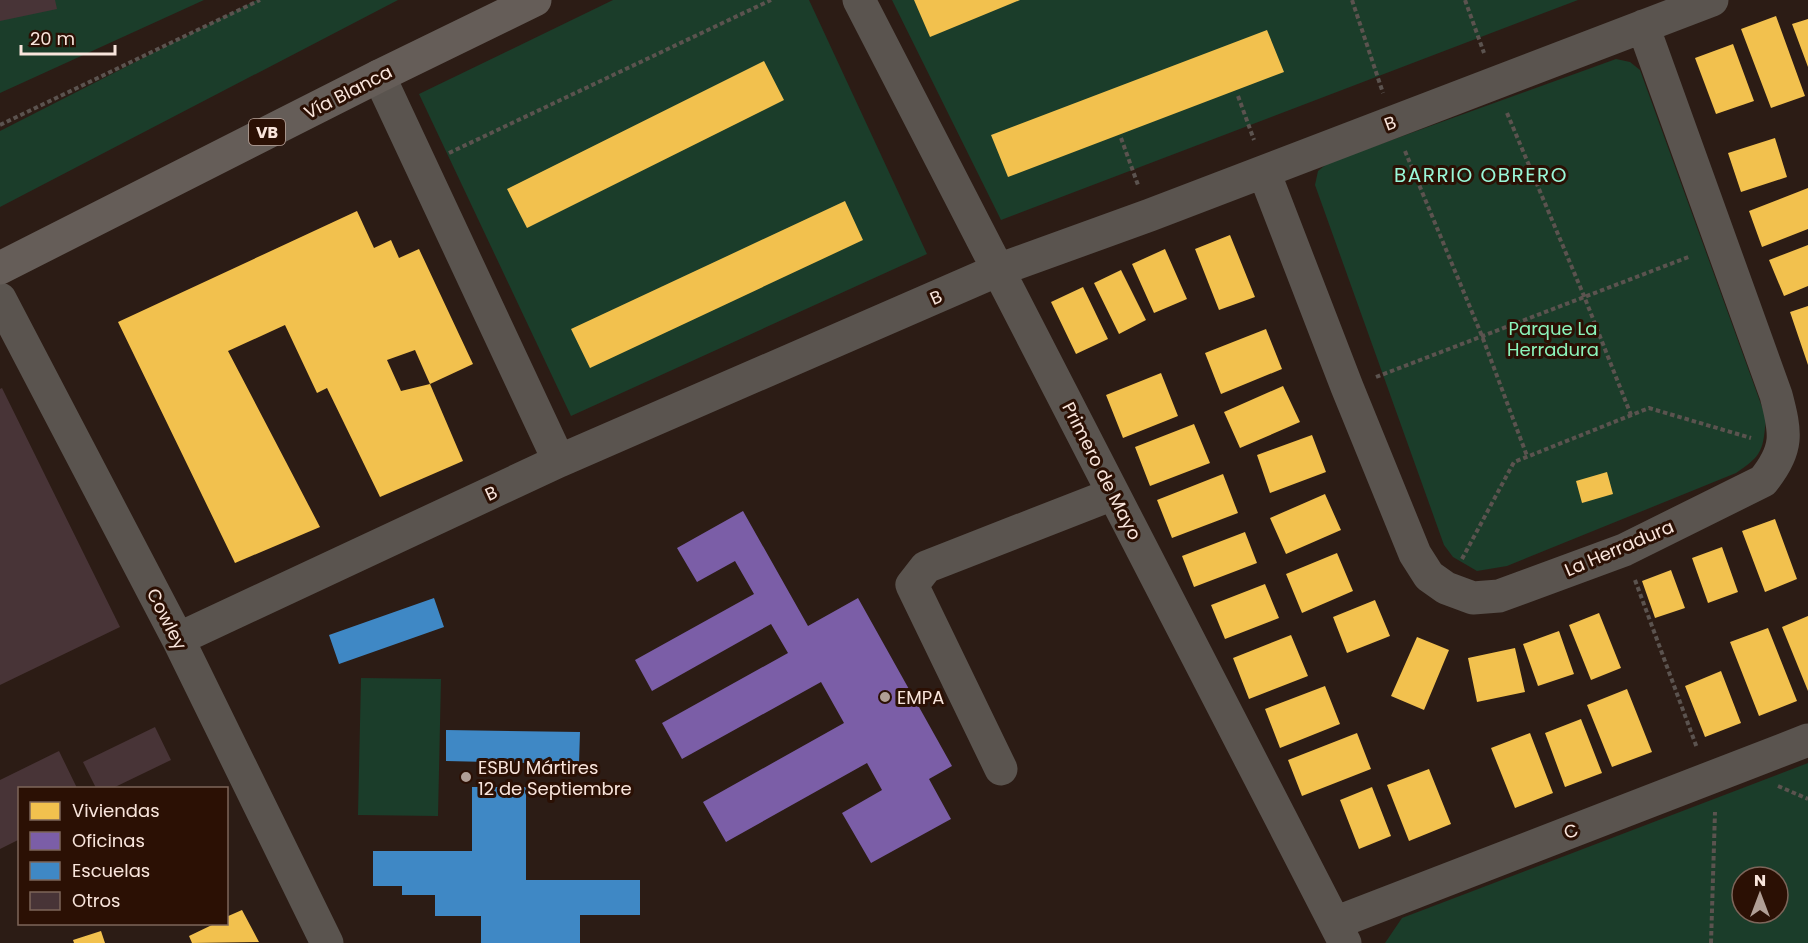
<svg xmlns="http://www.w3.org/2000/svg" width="1808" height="943" viewBox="0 0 1808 943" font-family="Poppins,sans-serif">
  <rect width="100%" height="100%" fill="#2c1c15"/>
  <path fill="#1b3d2a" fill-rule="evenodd" d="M0 0H204L0 93Z
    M257 0H398L0 207V131Z
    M613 0H809L927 254 571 416 419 94Z
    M892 0H1578L1001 220Z
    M1616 59 1630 62 1640 70 1766 418C1763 450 1763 455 1736 473L1507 566 1477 571 1453 557 1444 545 1315 185 1318 171 1328 163Z
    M361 678 441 679 438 816 358 815Z
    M1808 763V943H1385L1402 918ZM1742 877H1778V913H1742Z"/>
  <path fill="#f2c14e" d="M914 0H1020L930 37Z
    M1776 16 1805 96 1771 108 1741 29Z
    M1808 19V67L1792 24Z
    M1267 30 1284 72 1008 177 991 135Z
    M1733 44 1754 101 1716 114 1695 58Z
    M764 61 784 100 527 228 507 189Z
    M1775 138 1787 177 1741 192 1728 153Z
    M1808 188V229L1762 247 1749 211Z
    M845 201 863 240 590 368 571 329Z
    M357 211 374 248 391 240 399 258 419 249 473 364 430 384 415 350 387 360 401 391 430 384 463 461 380 497 327 388 317 393 285 325 228 351 320 527 235 563 118 322Z
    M1230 235 1255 297 1219 310 1195 249Z
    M1808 245V286L1784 296 1769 260Z
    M1165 249 1187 299 1154 313 1132 264Z
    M1121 270 1146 320 1119 334 1094 283Z
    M1083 287 1108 339 1076 354 1051 302Z
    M1808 306V365L1790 312Z
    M1266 329 1282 369 1221 394 1205 353Z
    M1161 373 1178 416 1123 438 1106 395Z
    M1283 386 1300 422 1240 448 1224 412Z
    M1194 424 1210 463 1150 486 1135 447Z
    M1312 435 1326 472 1270 493 1257 455Z
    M1607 472 1613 494 1582 503 1576 481Z
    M1223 474 1238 513 1172 538 1157 500Z
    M1325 494 1341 530 1286 554 1270 518Z
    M1775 519 1797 579 1765 592 1742 531Z
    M1245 532 1257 563 1194 587 1182 556Z
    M1722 547 1738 592 1708 603 1692 558Z
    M1337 553 1353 591 1302 613 1286 574Z
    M1671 570 1685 608 1655 618 1642 581Z
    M1265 584 1279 618 1225 639 1211 605Z
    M1375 600 1390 636 1347 653 1333 617Z
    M1599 613 1621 668 1591 680 1569 625Z
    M1808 616V691L1782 627Z
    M1768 628 1797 701 1759 716 1730 642Z
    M1559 631 1574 674 1538 686 1523 644Z
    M1291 635 1308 676 1249 699 1233 658Z
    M1417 637 1449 650 1424 710 1391 696Z
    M1515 648 1525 692 1477 702 1468 658Z
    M1721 671 1741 723 1705 737 1685 686Z
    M1325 686 1340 724 1280 748 1265 709Z
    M1627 689 1652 752 1612 767 1587 705Z
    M1581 719 1602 773 1565 787 1545 733Z
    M1357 733 1371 769 1302 796 1288 760Z
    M1530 733 1553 793 1515 808 1491 748Z
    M1429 769 1451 824 1409 841 1387 785Z
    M1372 787 1391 836 1359 849 1340 800Z
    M242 910 259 942 192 943 189 936 214 924H226V917Z
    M101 931 105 943H74L73 940Z"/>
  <path fill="#7b5ea7" d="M743 511 808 626 858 598 952 766 929 779 951 819 871 863 842 813 882 790 867 763 726 842 703 802 844 723 821 682 682 759 662 723 788 653 771 624 652 691 635 660 754 594 735 561 697 582 677 548Z"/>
  <path fill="#3f88c5" d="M434 598 444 627 339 664 329 635Z
    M446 730 580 732 579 764 446 761Z
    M472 787H526V880H640V915H580V943H481V916H435V895H402V886H373V851H472Z"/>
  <path fill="#483437" d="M0 0H55L57 9 0 21Z
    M2 388 120 627 0 685V389Z
    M155 727 171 760 113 788H96L83 762Z
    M59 751 77 788H20V839L0 849V780Z"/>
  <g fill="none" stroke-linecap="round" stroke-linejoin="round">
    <path stroke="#5b534f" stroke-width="4" stroke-dasharray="4.5 3" stroke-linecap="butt" d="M1352 0 1383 93
      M1465 0 1484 53
      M1238 96 1254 140
      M1507 113 1584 296 1631 415
      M0 125 260 0
      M1121 138 1138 185
      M1405 151 1482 336 1527 456
      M449 153 771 0
      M1376 377 1691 256
      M1462 559 1514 462 1649 408 1751 438
      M1635 580 1697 748
      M1778 786 1808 799
      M1711 943 1715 812"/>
    <path stroke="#5a544f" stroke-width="33" d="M859 0 1345 943
      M379 76 559 461
      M1264 172 1347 387 1415 554 1429 576 1446 588 1473 598 1499 596 1624 550 1763 481C1789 449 1786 433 1776 395L1643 26
      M0 299 178 639 327 943
      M178 639 559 461 998 270 1150 215 1712 0
      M1001 769 912 585 926 567 1113 494
      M1335 923 1808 740"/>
    <path stroke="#655d58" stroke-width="33" d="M0 268 379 76 535 0"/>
  </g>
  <g fill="#b19f96" stroke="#2b1004" stroke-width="2">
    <circle cx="885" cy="697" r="6"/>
    <circle cx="466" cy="777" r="6"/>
  </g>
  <g text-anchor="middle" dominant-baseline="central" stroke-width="6" stroke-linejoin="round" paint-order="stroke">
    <rect fill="#2b1004" stroke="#bba59b" stroke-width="1.5" x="249" y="119" width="36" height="26" rx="4.5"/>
    <g font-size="16" font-weight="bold" fill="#f9e5dc">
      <text x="267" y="132">VB</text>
    </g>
    <g font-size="18" fill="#f9e5dc" stroke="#2b1004">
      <text transform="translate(348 92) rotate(-27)">Vía Blanca</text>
      <text transform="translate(1390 123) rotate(-21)">B</text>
      <text transform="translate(936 297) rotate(-24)">B</text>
      <text transform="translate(1102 471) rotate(63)">Primero de Mayo</text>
      <text transform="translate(491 493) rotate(-25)">B</text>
      <text transform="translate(1619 548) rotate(-23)">La Herradura</text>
      <text transform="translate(167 619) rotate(63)">Cowley</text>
      <text transform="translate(1571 831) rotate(-21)">C</text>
    </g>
    <g font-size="18" fill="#8bf4bb" stroke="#2b1004">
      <text x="1553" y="328">Parque La<tspan x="1553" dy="21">Herradura</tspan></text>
    </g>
    <g font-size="18" fill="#f9e5dc" stroke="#2b1004" text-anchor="start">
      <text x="897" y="697">EMPA</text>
      <text x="478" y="767">ESBU Mártires<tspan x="478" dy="21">12 de Septiembre</tspan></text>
    </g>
    <g font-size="20" letter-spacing="1.5" fill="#99f7d8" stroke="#2b1004">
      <text x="1481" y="175">BARRIO OBRERO</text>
    </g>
  </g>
  <rect x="18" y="787" width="210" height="138" fill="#2b1004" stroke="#7d655a" stroke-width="1.5"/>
  <rect x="30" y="802" width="30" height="18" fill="#f2c14e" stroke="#7d655a" stroke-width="1.5"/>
  <text x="72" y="817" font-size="18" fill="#f9e5dc">Viviendas</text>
  <rect x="30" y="832" width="30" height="18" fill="#7b5ea7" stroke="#7d655a" stroke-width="1.5"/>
  <text x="72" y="847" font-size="18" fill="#f9e5dc">Oficinas</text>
  <rect x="30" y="862" width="30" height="18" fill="#3f88c5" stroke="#7d655a" stroke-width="1.5"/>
  <text x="72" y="877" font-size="18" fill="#f9e5dc">Escuelas</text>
  <rect x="30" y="892" width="30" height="18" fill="#483437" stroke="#7d655a" stroke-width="1.5"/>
  <text x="72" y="907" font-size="18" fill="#f9e5dc">Otros</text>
  <g transform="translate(1760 895)"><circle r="28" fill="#2b1004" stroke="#7d655a" stroke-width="1.5"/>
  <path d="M0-4.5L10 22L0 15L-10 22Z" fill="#b19f96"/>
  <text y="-9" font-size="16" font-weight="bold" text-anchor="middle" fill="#f9e5dc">N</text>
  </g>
  <path d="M21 45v9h94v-9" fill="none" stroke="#f9e5dc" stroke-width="3"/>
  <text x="30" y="45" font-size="18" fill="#f9e5dc" stroke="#2b1004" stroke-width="4.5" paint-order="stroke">20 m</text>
</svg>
